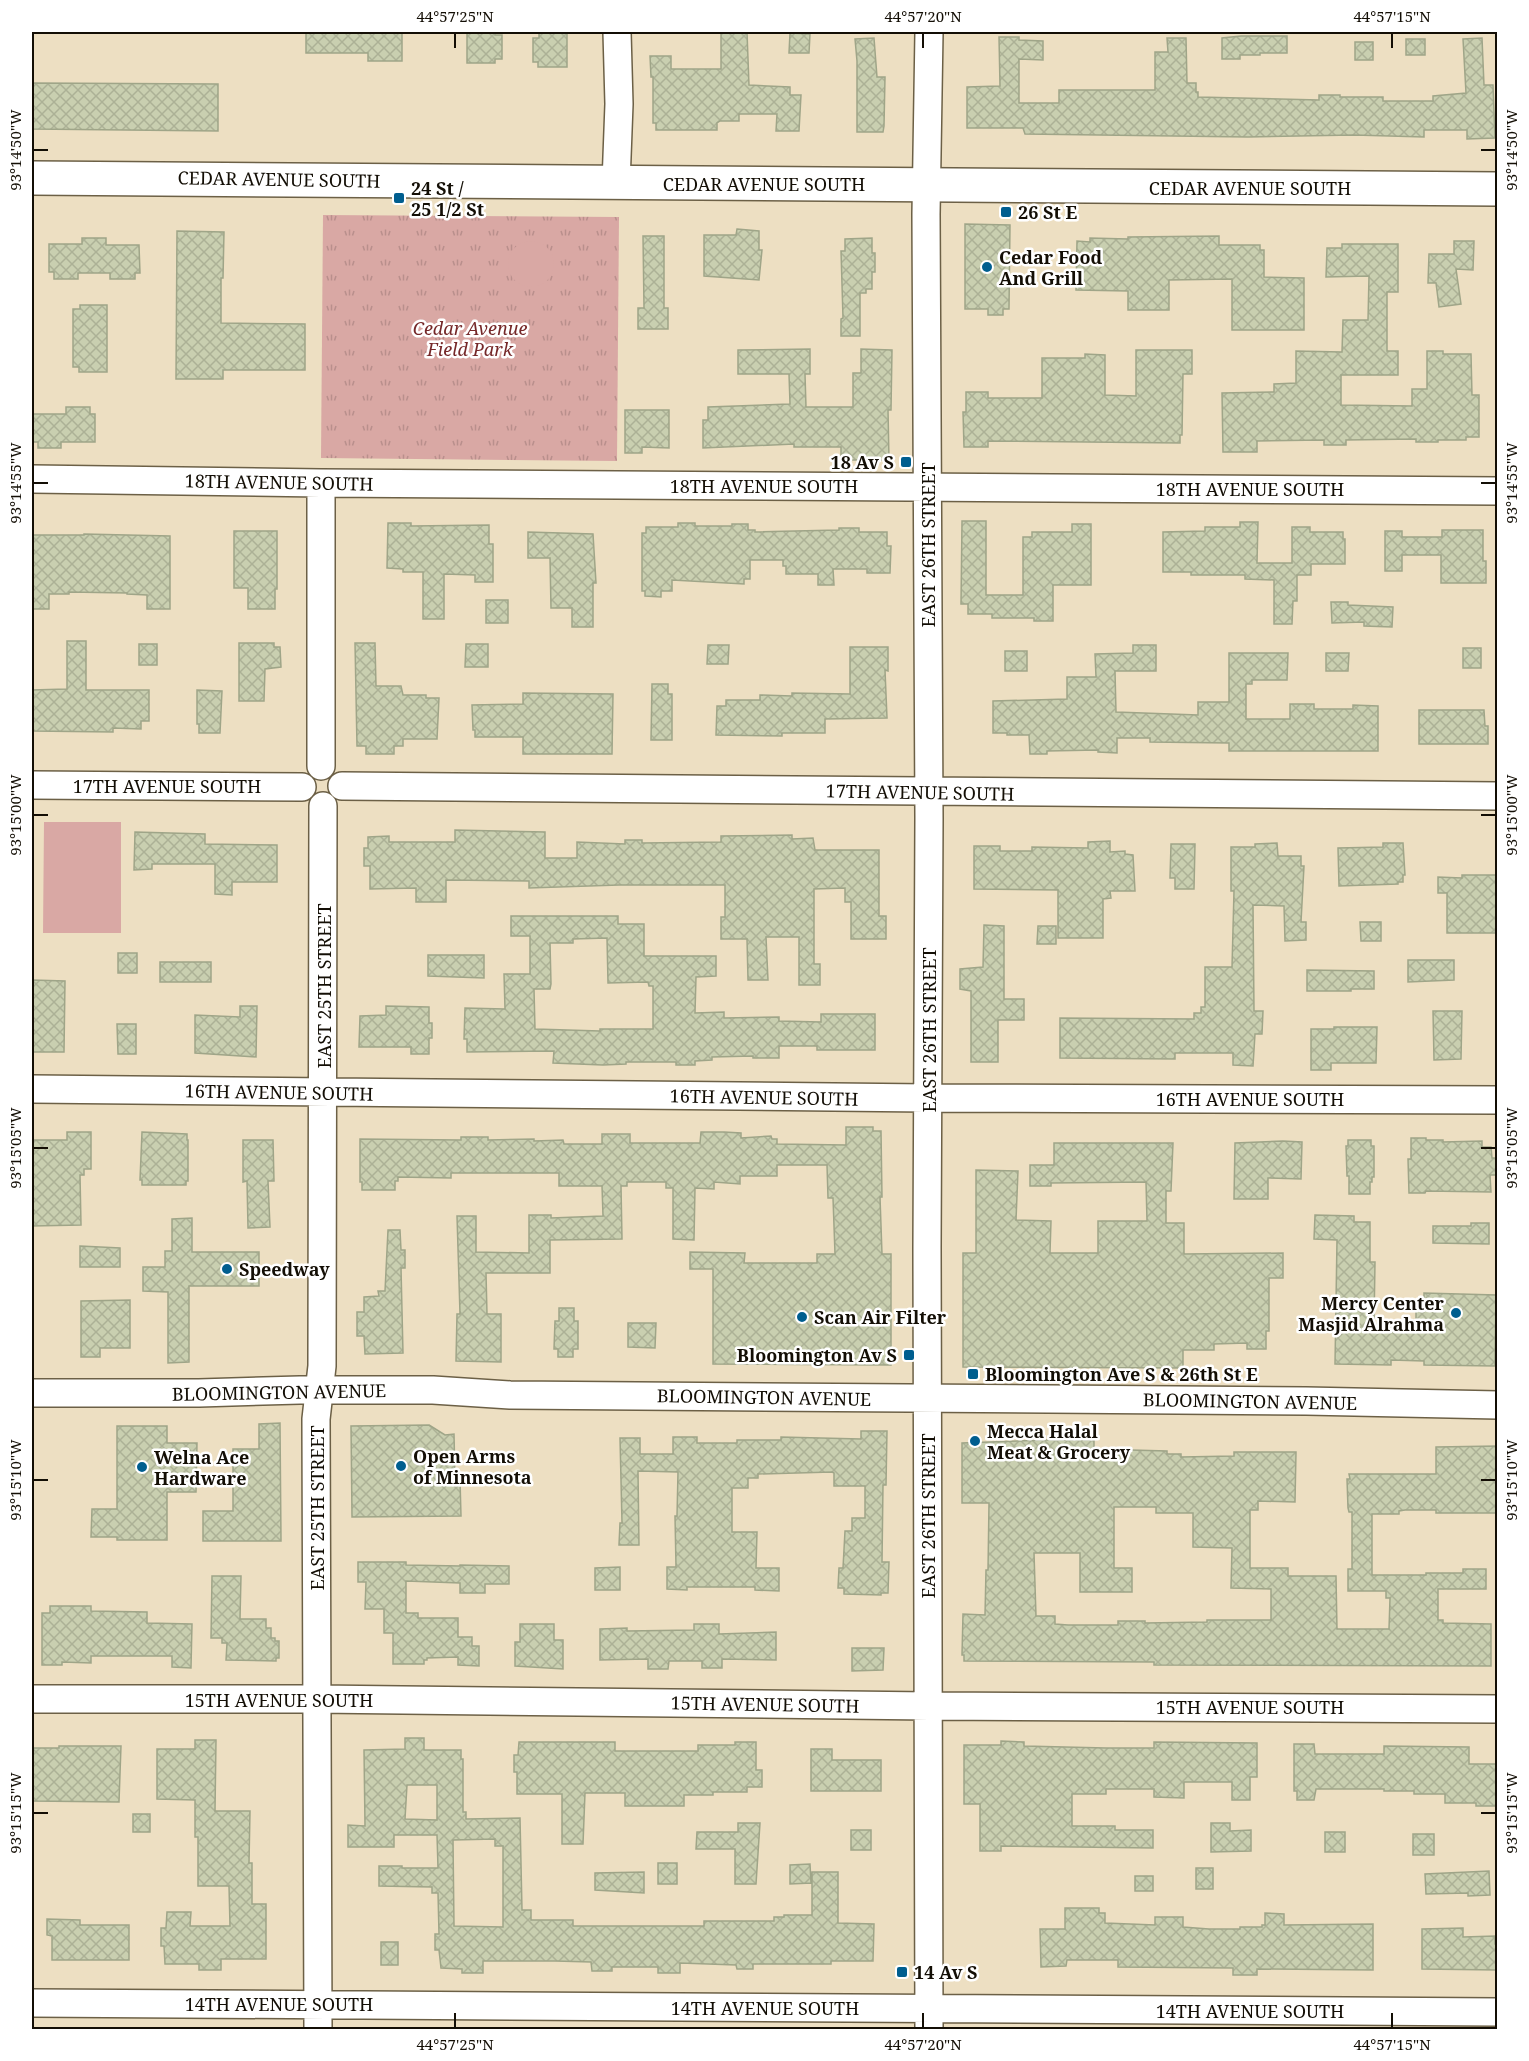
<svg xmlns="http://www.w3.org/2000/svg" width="1529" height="2061" viewBox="0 0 1529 2061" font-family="'Noto Serif',serif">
  <defs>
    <pattern id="grass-tufts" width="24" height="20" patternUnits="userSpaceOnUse" patternTransform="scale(1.5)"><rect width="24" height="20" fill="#d9a8a4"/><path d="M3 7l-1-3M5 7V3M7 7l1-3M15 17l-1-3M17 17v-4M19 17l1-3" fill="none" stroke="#b98f8c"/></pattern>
    <pattern id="building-cross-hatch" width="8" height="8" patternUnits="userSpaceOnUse" patternTransform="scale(1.5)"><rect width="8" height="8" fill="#c9cfb0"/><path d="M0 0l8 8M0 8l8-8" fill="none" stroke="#acb196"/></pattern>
  </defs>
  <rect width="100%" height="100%" fill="#eddfc2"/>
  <path fill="url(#grass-tufts)" d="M323 215 619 217 617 461 321 458Z"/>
  <path fill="#d9a8a4" d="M508 264a23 23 0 1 1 46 0a23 23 0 1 1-46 0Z
    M44 822H121V933H43Z"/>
  <path fill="url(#building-cross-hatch)" stroke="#9fa588" stroke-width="1.5" fill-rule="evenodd" d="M306 32H402V61H368V53H306Z
    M467 32H495V35H502V59H495V63H467Z
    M539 32H567V67H538V62H533V38H539Z
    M721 32H747L749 85 790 87V95H801L799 131H776L777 114H739V121H720L717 123V130H656V123H653V77H651L650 56H671V69H721Z
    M790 33 810 34 809 53H789Z
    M1241 36H1287V53H1260V55H1240V59H1222V38Z
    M999 37H1019V40L1043 41V60L1019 59V103H1059V90H1155V52H1168L1167 38H1186L1187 83H1196V92H1198V97L1319 100V95H1340V97H1383V101H1433V96L1466 93 1463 39 1482 38 1484 85H1493L1495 138 1467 139V130H1424V137L1354 135 1248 137 1025 134 1023 128H967V87L1000 86Z
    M874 38 877 77H885L884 126 883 132H857V61L855 39Z
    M1406 39H1425V55H1406Z
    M1355 42H1373V60H1355Z
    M32 83 218 84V131L32 129Z
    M965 224 1010 225 1009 309H1003V315H988V309H965Z
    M737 229 759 231V250H762L759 280 704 276V235H736Z
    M177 231 224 232 223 278H221V323L305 324V370H223V379H176Z
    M643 236H664V308H668V329H638V308H644Z
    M1219 236V245H1260V250H1264V277L1304 278V330H1232V279L1169 280V310H1128V291L1076 290 1077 241 1090 242V238L1128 239V237Z
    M82 238H106V245H139L140 273H135V279H110V273H78V279H54V272H49V244H82Z
    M872 238V253H875V272H872V289H866V293H860V336H841V319L843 318 841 251H845V239Z
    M1454 241H1474L1473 270 1456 269 1461 304 1439 307 1436 283H1428L1429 254H1454Z
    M1342 244H1398V292H1387V351H1398V375H1341V405L1412 406V389H1427V351H1443V354H1471L1472 395H1479V437H1466V440H1438V442H1416V439L1346 440V445H1324V440L1257 441V452H1223L1222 393 1274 392V384L1296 383V351L1342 352 1343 320H1368L1369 276 1326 277 1327 248H1342Z
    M80 305H107V372H79V367H73V309H80Z
    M810 349V374H805L806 407H853V373H861V349L892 350 891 410H888L889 460H841V447H794V444L703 448V420H708V407L790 404 789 374H738V350Z
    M1136 350H1192V374H1183L1182 435H1180V443L988 441V447H964L963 412H966V392H988V398H1042V358H1085V354L1105 355V395L1136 396Z
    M66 407H90V414H95V442H61V448H38V442H32V414H66Z
    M625 410H669V448L642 447V453H625Z
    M962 521H986V595H1023V537H1032V532H1072V524H1091V585H1053V621H1034V618H992V614H968V604H961Z
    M1240 522H1258L1257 563H1292V527H1310V532H1343V539H1345V564H1311V575H1297V601H1293L1292 624H1274V580L1245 579V575H1191V572H1163V532L1205 531V527H1240Z
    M388 523H411V526L489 525V544H493V582H475V575L444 574V619H423V572H403V569L387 568Z
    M678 523H695V526H732V524H748V530H755V532L839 530V528H859V532H887V546H891L890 573H867V569H833L834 585H818V574H786V566H783V560H750V579H744V584L672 580V591H661V597L645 596V591H642V533H646V527H678Z
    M1442 530H1483V561H1486V583H1441V555H1402V571H1385V531H1402V537H1442Z
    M234 531H277V589H275V609H248V588H234Z
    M528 532 593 534 596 583H593V627H572V608H551L550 558H528Z
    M84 534 170 536V609H147V595L127 594V593L69 592V594H49V609H32V535H84Z
    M486 600H508V623H486Z
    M1331 602H1348V605L1393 607 1392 627 1364 626V622L1332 623Z
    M67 641H86V690H149V721H141V729L113 728V732L32 731V690L67 689Z
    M239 643H274V647H280L281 667 265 669 264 701H239Z
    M355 643H375L376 686H401L403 695H426V698H439L437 739H403V746H394V754H366V746H357Z
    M139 644H157V665H139Z
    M466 644H488V667H465Z
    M708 645H729L728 664H707Z
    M1133 645H1156V671H1115L1116 712 1198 715V702H1229V653H1288L1287 680H1252V684H1246V719H1290V704H1314V709H1353V705L1378 706V751H1229V743L1150 742V738H1117V753L1098 752V750L1047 751V754H1030L1029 735H1007V733H993V701L1067 699V677H1096L1095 654 1133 653Z
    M850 647H888V671L885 670 887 718 825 719V733H782V736L716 735 717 706H726V700H760V695L792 696V693L850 694Z
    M1463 648H1481V668H1463Z
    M1005 651H1027V671H1005Z
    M1326 653H1349L1348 671H1326Z
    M652 684H668V694H672V740H651Z
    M197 690 222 691 220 733H199V724H197Z
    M523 693 613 694 612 754H523V737H475V730H473L472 705 523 704Z
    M1419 710H1484L1485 726H1488V744H1419Z
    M455 830 545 832V858H577V842L625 844V840H642V843L721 842V836L792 835V839L813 838 815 850H879V916H886V939H851V902H845V888L814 889V964H820V985H799V937H766L768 980H748L747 939H721V917H725V885H619L529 888V881L446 880V902H416V888L370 889V866H364V848H368V837L389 836V842H455Z
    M135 832 205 834V844L277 845V882H232V895L215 894V864H152V869L134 870Z
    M1110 841V852L1125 851V854L1133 855 1135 891H1110L1111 898 1103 899V938H1058V890L974 889V846H1000V851H1032V847L1088 848V842Z
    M1277 843 1278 856H1301V866H1304L1301 922H1306V940L1285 941 1284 906 1253 905 1254 1011H1263L1262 1034H1255L1253 1066 1233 1065V1053H1175V1059L1060 1058V1018L1194 1019V1013H1201V1007H1205V967H1232L1234 891H1231V847H1255V844Z
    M1383 843H1403L1405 875H1403V882H1398V884L1339 886 1338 848 1383 847Z
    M1171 844H1195L1194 889H1175V878H1170Z
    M1462 875H1497V933H1447V893H1438V877L1462 878Z
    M511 916H618V924H644V956H716V976L696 977 695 1013 724 1012V1018L779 1017V1021L821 1022V1014H875V1050H817V1046H779V1058H753V1056L712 1057V1060L695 1061V1065H676V1062H626V1064L603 1065 553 1063 554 1051 467 1052V1039H464L465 1008 505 1009 504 974H530V936H511ZM607 938 608 983 648 982 649 986H653V1029H600V1031L535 1029 534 989H550L551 984 550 943H573V939Z
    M1360 922H1381V941H1361Z
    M984 925 1004 926V999H1024V1020H998V1062H971V991L960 989V969L983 967Z
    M1038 926H1056V944H1037Z
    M118 953H137V973H118Z
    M428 955H484V978L428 976Z
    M1408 960H1454V980L1408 982Z
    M160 962H211V982H160Z
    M1307 970 1374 971V989H1351V991H1307Z
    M32 980 65 981 64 1052H32Z
    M240 1006H257L256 1057 195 1053V1015L240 1017Z
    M386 1006 429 1007V1023H432V1038H429V1054H411V1047H359L360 1016 386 1015Z
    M1433 1011H1462L1461 1059 1434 1060Z
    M117 1024H136V1054H118Z
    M1334 1027H1377L1376 1063H1331V1070H1311V1029H1334Z
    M846 1127H873V1131H881L882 1197H880L882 1254H891V1365L713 1364V1269H690V1252L745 1253 744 1263H817V1254H835L833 1198H828L827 1165H777V1176H740V1184L714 1182V1189L695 1188 694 1240 673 1239V1188H666V1182H627V1186H621L622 1239 550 1240V1273H486L487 1314H501V1362L456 1361 457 1314H460L457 1216H476V1252L529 1253V1215H551V1218L603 1216 602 1186H559V1173H451V1178L398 1177V1181H395V1190H362V1182H360V1139L461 1140V1137H488V1140L534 1139V1141L563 1140 564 1144H602V1134H630V1143H700L701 1132H724L741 1133V1138L771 1136 772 1139H777V1144L846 1145Z
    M67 1132H91V1169H84V1175H80L81 1225 32 1226V1140H67Z
    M142 1132 187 1134V1140H188V1181H186V1185H142V1180H140Z
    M1411 1138H1426V1140H1443V1142L1482 1141V1147H1491L1492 1158H1496V1175H1490L1491 1192 1426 1191 1425 1193H1409L1408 1159H1411Z
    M243 1140H273L274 1181H268L270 1227 248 1228 247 1181 243 1182Z
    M1348 1140H1371V1146H1374V1177H1372V1182H1370V1194H1349V1176H1347L1346 1146H1348Z
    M1283 1141 1302 1142 1301 1179 1268 1178V1199H1234L1235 1143Z
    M1054 1143H1173L1171 1191H1166V1223H1184V1254L1283 1253V1278H1269V1331H1266V1349H1247V1343L1214 1344V1350H1183V1368L963 1367V1253H976V1170L1018 1171 1016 1220 1051 1221 1050 1253H1098V1221H1147L1146 1182 1051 1183V1186H1030V1165H1054Z
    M1315 1215 1354 1216V1222H1370V1262H1375L1374 1324 1416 1325V1307H1424V1293L1496 1295 1495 1366 1424 1365V1361L1391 1360V1365L1335 1364 1337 1240 1314 1239Z
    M192 1218V1252H259V1286H189V1362L168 1363V1292L143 1291V1267H165V1251H172V1219Z
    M1471 1223H1489V1244L1433 1243V1226H1471Z
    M388 1230H400L401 1250H405V1268H401L403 1353 365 1354 364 1336H357V1312H364V1297L379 1296 378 1291H385Z
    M80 1246 120 1248V1267H80Z
    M130 1300V1348H100V1357H81V1301Z
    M559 1308H574V1321H578V1349H573V1357H558V1349H554L555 1321H559Z
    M628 1323H656L655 1348 628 1347Z
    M280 1423 281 1541H203V1511H233V1449H259V1424Z
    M429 1425 445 1435 454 1434 455 1479H460L461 1516 352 1517 351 1426Z
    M117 1426H167V1443H197L196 1492H167V1540H117V1537H91L92 1509H117Z
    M861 1431H887L886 1485H883L882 1562H889L888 1593H881V1595L844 1594V1588H838L839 1568H843L845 1531H852V1518H865V1486H834V1473L832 1472 758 1474V1478H748V1488H732V1532H757L756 1568H779V1591L755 1590V1587H687V1590L667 1589V1567H676L675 1516H677L678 1472 638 1471 639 1545H619L620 1523H622L620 1438H640V1454H673V1437H697V1443H737V1440H781V1437L861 1439Z
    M1048 1440H1094V1449L1167 1451V1454H1181V1457L1234 1456V1452H1296L1295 1502 1258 1501V1510H1250V1568H1288V1576H1336L1337 1629H1389L1390 1598H1386V1591H1348V1569H1352V1512H1349L1348 1508 1347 1479H1350L1349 1474H1436V1447L1497 1446V1513H1436V1510H1405L1399 1511V1514H1372V1575H1426V1573H1463V1569H1486V1589H1438V1620H1443V1623L1491 1624V1666L1154 1665V1662L964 1661V1655H962L963 1614 985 1615 986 1570H988L989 1503H962V1443ZM1114 1507H1156V1513H1193V1547L1232 1548 1231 1588 1271 1589V1620H1207V1622L1145 1623V1621H1118V1625H1068L1055 1624V1616H1036L1034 1553H1080V1592H1132V1568H1114Z
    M358 1562H406V1565L460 1566V1565L509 1566V1584H485V1593H460V1583L406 1581V1613H418V1618H458V1637H472V1646H479V1666L458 1665V1657L427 1658V1660H424V1664H393V1633H384V1609H365L366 1582H358Z
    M620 1567V1590H595V1568Z
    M212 1576H241L240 1619H266V1628H271V1638H275V1641H279V1658H276V1661L226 1660 227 1643H222V1638H211Z
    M50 1606H91V1611L147 1612V1623L192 1624 191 1668 172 1667V1656H91V1663L62 1662V1665H42V1613H50Z
    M520 1624H554V1640H563V1669L515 1666V1642H520Z
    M694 1624H719V1634L776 1632V1660L722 1659V1668H702V1661H669L668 1669H648V1659L600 1660V1629L627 1628V1631L694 1630Z
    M852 1648H884L883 1670 852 1671Z
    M405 1738H424V1750H461V1759H463V1812H466V1819L520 1818 522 1910H531V1920H573V1926H704V1921H774V1917H784V1915H812V1872H838V1923L874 1924 873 1961H831V1964H753V1969H737L736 1965 680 1963V1973H658V1967H612V1971H592L591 1962 555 1961H483V1973H462V1969L441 1968 439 1950H435V1934H439L438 1893H432V1887L379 1886V1866H402V1868H438L437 1835H394V1847H348V1825L365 1826 364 1750 405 1749ZM407 1785H437V1820L405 1819ZM495 1839V1846H503V1927L454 1926 453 1840Z
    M195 1740H216L215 1811H250L249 1863H252V1904H266V1959H221V1970H199V1964H165L164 1946H161V1928H166L167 1912H191L190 1926H230L229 1886H198V1837H195V1800L157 1799V1749H195Z
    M1001 1741 1024 1742V1746L1106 1748H1154V1742L1257 1743V1777H1250V1800H1232V1782H1184V1798L1154 1797V1789H1106V1794H1072V1826H1115V1830H1153V1848L1001 1846V1851H980V1804H964V1745H1001Z
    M519 1742H615V1751H698V1745H735V1742H756V1770H762V1787H747V1792H713V1795H684V1806H625V1793H585L583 1844H562V1794H517V1772H514V1755H518Z
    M1294 1744H1314L1315 1754H1384V1746L1469 1747V1764H1497V1806H1476V1803H1445V1794H1414V1791H1384V1789H1316L1314 1800H1297V1791H1294Z
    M59 1746H121L119 1802 32 1801V1748H59Z
    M811 1749H832V1760H881V1791H811Z
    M133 1814H150V1832H133Z
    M738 1823H760L756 1884H735V1849H696L697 1832H738Z
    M1211 1823H1230V1831L1251 1830V1851L1211 1852Z
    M851 1830H871V1850H851Z
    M1325 1832H1345V1852H1325Z
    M1413 1834H1434V1855H1413Z
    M658 1863H677V1884H658Z
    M810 1864 811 1883 790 1884V1865Z
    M1196 1868H1213V1889H1196Z
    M1489 1871 1490 1895 1468 1896V1893L1426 1894 1425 1874Z
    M644 1872V1893L595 1890V1873Z
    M1135 1876H1153V1891H1135Z
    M1065 1908H1099V1913H1105V1923L1155 1925V1917H1183V1927L1209 1929H1240V1927H1262V1925H1265V1913L1284 1914V1925L1373 1924V1970L1257 1969V1975H1233V1968L1118 1967V1960H1067L1066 1966 1041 1967 1040 1929H1065Z
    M47 1919 80 1920V1925H129V1960H52V1936L47 1935Z
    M1463 1928V1937L1495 1936V1944H1497V1970L1422 1969V1929Z
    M381 1942H398V1965H381Z"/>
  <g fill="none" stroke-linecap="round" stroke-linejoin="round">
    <defs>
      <path id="minor" d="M929 32 926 214 929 818 927 1248 929 2030
        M616 183 619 104 617 32
        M32 479 321 483 1498 491
        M321 766V483
        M32 785 302 787
        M342 786 1498 796
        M32 1089 928 1098 1498 1100
        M32 1393H199L300 1390H433L510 1395 1306 1401 1498 1405
        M32 1699H317L929 1706 1498 1709
        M32 2003 1498 2012
        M318 2030 316 1419 322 1366 323 806"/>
      <path id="major" d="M32 178 1498 189"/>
    </defs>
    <use href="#minor" stroke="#6c6046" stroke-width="30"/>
    <use href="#major" stroke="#6c6046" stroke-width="36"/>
    <use href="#minor" stroke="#fff" stroke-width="27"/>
    <use href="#major" stroke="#fff" stroke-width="33"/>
  </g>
  <path fill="none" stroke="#130e05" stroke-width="2" d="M455 33V48M923 33V48M1392 33V48M33 150H48M1481 150H1496M33 483H48M1481 483H1496M33 815H48M1481 815H1496M33 1148H48M1481 1148H1496M33 1480H48M1481 1480H1496M33 1813H48M1481 1813H1496M455 2013V2028M923 2013V2028M1392 2013V2028"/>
  <g fill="#005e8f" stroke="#fff" stroke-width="2">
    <rect x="393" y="192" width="12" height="12" rx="3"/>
    <rect x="1000" y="206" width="12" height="12" rx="3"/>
    <circle cx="987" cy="267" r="6"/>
    <rect x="900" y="456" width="12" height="12" rx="3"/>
    <circle cx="227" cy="1269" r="6"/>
    <circle cx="1456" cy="1313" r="6"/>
    <circle cx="802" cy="1317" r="6"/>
    <rect x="903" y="1349" width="12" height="12" rx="3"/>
    <rect x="967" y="1368" width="12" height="12" rx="3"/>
    <circle cx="975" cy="1441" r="6"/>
    <circle cx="401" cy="1466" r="6"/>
    <circle cx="142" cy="1467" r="6"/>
    <rect x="896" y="1966" width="12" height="12" rx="3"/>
  </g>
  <g text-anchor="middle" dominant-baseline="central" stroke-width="5" stroke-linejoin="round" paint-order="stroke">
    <g font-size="18" fill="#130e05" stroke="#fff">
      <text transform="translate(279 179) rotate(1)">CEDAR AVENUE SOUTH</text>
      <text x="764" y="184">CEDAR AVENUE SOUTH</text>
      <text x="1250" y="188">CEDAR AVENUE SOUTH</text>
      <text transform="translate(279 482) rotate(1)">18TH AVENUE SOUTH</text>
      <text x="764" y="486">18TH AVENUE SOUTH</text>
      <text x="1250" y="489">18TH AVENUE SOUTH</text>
      <text transform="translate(928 545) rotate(-90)">EAST 26TH STREET</text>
      <text x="167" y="786">17TH AVENUE SOUTH</text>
      <text transform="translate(920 792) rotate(1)">17TH AVENUE SOUTH</text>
      <text transform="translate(324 986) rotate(-90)">EAST 25TH STREET</text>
      <text transform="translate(929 1030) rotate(-90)">EAST 26TH STREET</text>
      <text transform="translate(279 1092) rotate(1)">16TH AVENUE SOUTH</text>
      <text transform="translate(764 1097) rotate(1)">16TH AVENUE SOUTH</text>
      <text x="1250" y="1099">16TH AVENUE SOUTH</text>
      <text transform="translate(279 1392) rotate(-1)">BLOOMINGTON AVENUE</text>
      <text transform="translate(764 1397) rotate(1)">BLOOMINGTON AVENUE</text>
      <text transform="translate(1250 1401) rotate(1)">BLOOMINGTON AVENUE</text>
      <text transform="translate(317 1508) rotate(-90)">EAST 25TH STREET</text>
      <text transform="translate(928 1516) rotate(-90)">EAST 26TH STREET</text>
      <text x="279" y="1700">15TH AVENUE SOUTH</text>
      <text transform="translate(765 1704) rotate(1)">15TH AVENUE SOUTH</text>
      <text x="1250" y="1707">15TH AVENUE SOUTH</text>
      <text x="279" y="2004">14TH AVENUE SOUTH</text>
      <text x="765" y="2008">14TH AVENUE SOUTH</text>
      <text x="1250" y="2011">14TH AVENUE SOUTH</text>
    </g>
    <g font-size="18" font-weight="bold" fill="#130e05" stroke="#fff" text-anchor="start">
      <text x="411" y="188">24 St /<tspan x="411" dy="21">25 1/2 St</tspan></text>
      <text x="1018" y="212">26 St E</text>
      <text x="999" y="257">Cedar Food<tspan x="999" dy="21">And Grill</tspan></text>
      <text x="894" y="462" text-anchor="end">18 Av S</text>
      <text x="239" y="1269">Speedway</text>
      <text x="1444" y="1303" text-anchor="end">Mercy Center<tspan x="1444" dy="21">Masjid Alrahma</tspan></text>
      <text x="814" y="1317">Scan Air Filter</text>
      <text x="897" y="1355" text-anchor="end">Bloomington Av S</text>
      <text x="985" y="1374">Bloomington Ave S &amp; 26th St E</text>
      <text x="987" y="1431">Mecca Halal<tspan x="987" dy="21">Meat &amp; Grocery</tspan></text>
      <text x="413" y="1456">Open Arms<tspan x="413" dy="21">of Minnesota</tspan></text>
      <text x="154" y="1457">Welna Ace<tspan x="154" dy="21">Hardware</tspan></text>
      <text x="914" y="1972">14 Av S</text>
    </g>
    <g font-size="18" font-style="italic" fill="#752829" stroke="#fff">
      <text x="470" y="328">Cedar Avenue<tspan x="470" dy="21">Field Park</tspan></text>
    </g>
  </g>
  <rect width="1529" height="2061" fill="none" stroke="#ffffff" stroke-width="66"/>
  <rect x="33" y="33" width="1463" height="1995" fill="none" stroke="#130e05" stroke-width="2"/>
  <g font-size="15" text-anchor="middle" fill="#130e05">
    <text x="455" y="22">44°57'25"N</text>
    <text x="923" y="22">44°57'20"N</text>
    <text x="1392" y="22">44°57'15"N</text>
    <text transform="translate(1512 150) rotate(-90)" y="5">93°14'50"W</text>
    <text transform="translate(16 150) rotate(-90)" y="5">93°14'50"W</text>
    <text transform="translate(1512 483) rotate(-90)" y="5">93°14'55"W</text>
    <text transform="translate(16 483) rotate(-90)" y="5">93°14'55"W</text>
    <text transform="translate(1512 815) rotate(-90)" y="5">93°15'00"W</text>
    <text transform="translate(16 815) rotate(-90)" y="5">93°15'00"W</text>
    <text transform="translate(1512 1148) rotate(-90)" y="5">93°15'05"W</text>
    <text transform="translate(16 1148) rotate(-90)" y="5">93°15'05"W</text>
    <text transform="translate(1512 1480) rotate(-90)" y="5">93°15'10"W</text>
    <text transform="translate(16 1480) rotate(-90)" y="5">93°15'10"W</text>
    <text transform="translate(16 1813) rotate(-90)" y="5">93°15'15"W</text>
    <text transform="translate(1512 1813) rotate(-90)" y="5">93°15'15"W</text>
    <text x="455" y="2050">44°57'25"N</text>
    <text x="923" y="2050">44°57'20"N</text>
    <text x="1392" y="2050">44°57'15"N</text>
  </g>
</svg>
